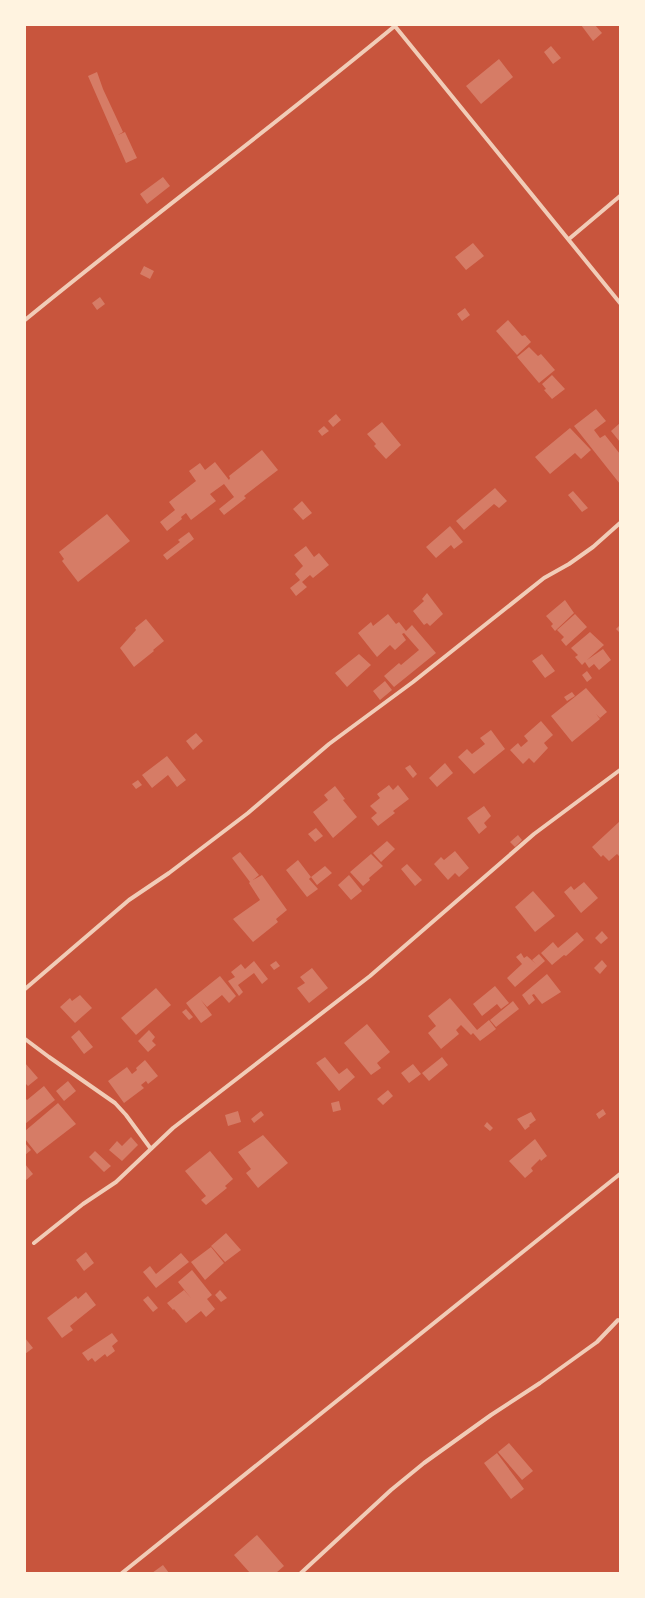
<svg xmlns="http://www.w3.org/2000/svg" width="645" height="1598" viewBox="0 0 645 1598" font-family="Lato,sans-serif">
  <rect width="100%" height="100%" fill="#c8553d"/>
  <path fill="#d67c66" d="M581 25H595L602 33 593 41Z
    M551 46 561 58 553 64 544 52Z
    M499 59 513 77 481 104 466 86Z
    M97 72 103 89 123 132 118 135 125 132 137 158 126 163 88 76Z
    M163 177 170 186 147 204 140 194Z
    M473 243 484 256 466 270 455 257Z
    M144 266 154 271 150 279 140 274Z
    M100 297 105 304 97 310 92 303Z
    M465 308 470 315 462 321 457 314Z
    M508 320 522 336 525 335 531 342 517 355 496 331Z
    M529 347 538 356 541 354 555 370 539 383 517 357Z
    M552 375 565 389 552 399 544 390 546 389 542 384Z
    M596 409 606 421 594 430 600 438 605 435 620 454V484L574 426Z
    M336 414 341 420 333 427 328 421Z
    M382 422 401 445 386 459 374 446 376 444 367 434Z
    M620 423V442L611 431Z
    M324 426 329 431 322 436 318 431Z
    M570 428 591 450 581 459 575 453 550 474 535 457Z
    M262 450 278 470 244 496 246 498 224 515 219 509 234 497 224 484 210 494 216 501 191 520 186 513 181 517 182 519 167 531 160 522 175 510 169 502 196 481 189 471 200 463 205 470 215 462 229 480 230 478 229 476Z
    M495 488 507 501 499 508 494 504 464 530 456 521Z
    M573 491 588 508 582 512 568 495Z
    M302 501 312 513 303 520 293 509Z
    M107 514 130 541 78 582 62 561 64 559 59 552Z
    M450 526 463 542 454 549 451 545 436 558 426 547Z
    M189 532 194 539 167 560 163 555 180 542 178 540Z
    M306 546 314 557 319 553 329 565 313 578 310 575 302 582 307 587 296 596 290 588 300 580 295 574 303 566 294 555Z
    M427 593 443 614 430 626 427 623 424 625 413 611 424 601 422 599Z
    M565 600 574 613 555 631 551 626 553 624 546 616Z
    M388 614 396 624 399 622 406 631 412 625 436 653 394 687 384 676 399 663 401 665 419 650 404 633 402 634 406 640 395 650 390 645 377 657 358 633 371 622 373 626Z
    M575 614 587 627 566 646 561 640 564 637 557 630Z
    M146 619 164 641 153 650 154 651 134 667 120 648 136 630 135 628Z
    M620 625V633L616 629Z
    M590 632 604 645 587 660 603 649 611 660 599 670 594 664 589 668 585 662 582 665 575 657 578 655 571 648Z
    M359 654 371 665 347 687 335 673Z
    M542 654 555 671 545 678 532 661Z
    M587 671 592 678 587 682 582 675Z
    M385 681 392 690 380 700 373 691Z
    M586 688 607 712 600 718 596 714 600 719 572 742 551 716 556 712 565 722 556 712Z
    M572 692 575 696 567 701 564 697Z
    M541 721 553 735 544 743 548 748 534 763 529 758 523 764 510 750 518 743 521 747 528 741 524 736Z
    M491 730 505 749 474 774 458 757 467 749 472 754 485 744 480 738Z
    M196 733 203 741 193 750 186 741Z
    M167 756 186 780 177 787 168 775 152 788 142 775Z
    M445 763 453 773 437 787 429 778Z
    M410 765 417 774 413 778 405 768Z
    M138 780 142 785 136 789 132 784Z
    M389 785 393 790 398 785 409 799 393 811 395 813 378 826 371 818 377 813 370 806 380 798 377 794Z
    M335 786 345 799 343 800 357 817 333 838 313 812 328 800 324 795Z
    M484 806 491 816 484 823 487 827 479 834 467 818Z
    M620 821V857L617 854 609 861 603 855 601 857 592 847Z
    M316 828 323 836 315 842 308 834Z
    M518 835 522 840 515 847 510 842Z
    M387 841 395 849 381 862 373 853Z
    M455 851 469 868 459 877 455 873 448 880 434 864 441 857 444 860Z
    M240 852 259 875 253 880 262 875 287 910 276 919 278 922 253 942 233 919 260 900 249 883 250 882 232 858Z
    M371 854 383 866 369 878 370 880 363 886 350 872Z
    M298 860 311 877 325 866 332 873 317 885 311 877 309 879 318 889 307 897 286 870Z
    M407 864 422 880 415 886 401 869Z
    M349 875 362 891 351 900 338 885Z
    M584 882 598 898 581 913 564 892 571 886 574 890Z
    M533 891 555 916 535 932 515 907Z
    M602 931 608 938 601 944 595 938Z
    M577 932 584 940 566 956 564 955 552 965 541 953 553 942 558 948Z
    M521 953 524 958 527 956 536 964 532 960 539 954 545 961 515 987 507 978 522 964 516 957Z
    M602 960 607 966 600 974 594 968Z
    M254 961 268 979 262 984 254 973 238 985 243 992 239 996 228 981 235 977 231 972 241 964 245 969Z
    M276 961 280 966 274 970 270 965Z
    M312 968 328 988 309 1003 297 988 305 983 300 977Z
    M547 974 561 992 542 1004 534 994 532 995 535 1000 529 1005 522 995Z
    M220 976 236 996 229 1003 222 995 207 1007 201 1000 212 1015 201 1023 186 1003Z
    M495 986 509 1003 501 1009 497 1004 482 1016 473 1004Z
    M156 988 171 1005 136 1035 121 1018Z
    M80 995 92 1008 75 1023 60 1007 70 998 72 1001Z
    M450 998 477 1030 489 1020 496 1029 480 1041 473 1033 471 1035 461 1025 456 1030 459 1034 441 1049 428 1033 436 1026 428 1016Z
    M513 1001 519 1009 496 1027 490 1020Z
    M186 1009 193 1017 189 1020 182 1012Z
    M367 1024 390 1052 377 1063 381 1068 371 1075 344 1043Z
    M79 1030 93 1047 84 1054 71 1037Z
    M149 1030 155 1037 152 1041 156 1045 148 1052 138 1041Z
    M325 1057 339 1074 347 1068 355 1077 339 1091 316 1063Z
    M442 1057 448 1065 429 1081 422 1073Z
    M145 1060 158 1076 148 1084 146 1081 141 1085 144 1088 124 1103 108 1081 127 1067 132 1074 137 1070 136 1068Z
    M25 1063 38 1078 28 1086 25 1083Z
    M413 1064 421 1074 409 1083 401 1073Z
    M68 1081 76 1091 64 1101 56 1091Z
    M44 1086 55 1100 25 1124V1098L27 1100Z
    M388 1090 393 1096 383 1105 377 1099Z
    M339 1101 341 1110 333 1112 331 1103Z
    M58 1103 76 1124 37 1154 25 1139V1131Z
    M603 1109 606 1114 599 1119 596 1114Z
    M238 1111 241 1122 228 1126 225 1115Z
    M261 1111 264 1115 254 1123 251 1119Z
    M531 1112 536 1120 529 1125 530 1126 525 1130 517 1119Z
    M487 1122 493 1128 490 1131 484 1126Z
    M263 1135 288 1163 258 1188 246 1173 251 1169 238 1152Z
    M131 1137 138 1145 122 1161 109 1150 117 1141 122 1146Z
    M535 1139 547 1156 541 1161 540 1159 531 1168 533 1171 525 1178 509 1161Z
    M25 1143 31 1150 25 1155Z
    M95 1151 111 1166 104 1172 89 1157Z
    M210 1151 233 1179 225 1186 227 1188 206 1205 201 1200 206 1196 185 1171Z
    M25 1164 33 1174 25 1181Z
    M226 1233 241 1250 225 1262 211 1246Z
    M211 1247 224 1263 205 1280 191 1262Z
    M86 1252 94 1263 84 1271 76 1260Z
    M181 1253 189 1262 156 1288 143 1272 150 1266 156 1274Z
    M192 1270 212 1295 207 1299 215 1309 206 1317 201 1311 186 1323 174 1309 173 1310 167 1303 184 1290 191 1298 178 1282Z
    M220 1290 227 1298 221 1302 215 1295Z
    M86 1292 96 1305 70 1326 73 1330 62 1338 47 1318 76 1296 78 1299Z
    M148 1296 158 1308 153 1312 143 1300Z
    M112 1333 118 1341 112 1346 115 1351 107 1357 103 1351 105 1354 95 1362 92 1358 88 1361 82 1353Z
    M25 1338 33 1348 25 1354Z
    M509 1443 533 1471 522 1480 498 1452Z
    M497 1453 524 1489 511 1499 484 1463Z
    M257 1535 284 1566 276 1573H250L234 1555Z
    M163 1565 169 1573H152Z"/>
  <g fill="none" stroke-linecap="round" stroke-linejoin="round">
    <path stroke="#f1ccb7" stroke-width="4" d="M394 25 620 303
      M569 239 620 196
      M25 320C147 220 274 126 396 25
      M25 989 129 900 169 873 248 813 329 744 413 682 544 578 569 564 593 547 620 523
      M25 1039 49 1057 115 1103 126 1115 151 1149
      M34 1243 83 1204 116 1182 173 1128 370 976 534 834 620 770
      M122 1573 620 1174
      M301 1573 391 1490 424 1463 491 1415 540 1383 597 1342 618 1320"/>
  </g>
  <rect width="645" height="1598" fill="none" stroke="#fff3e0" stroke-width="52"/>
</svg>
